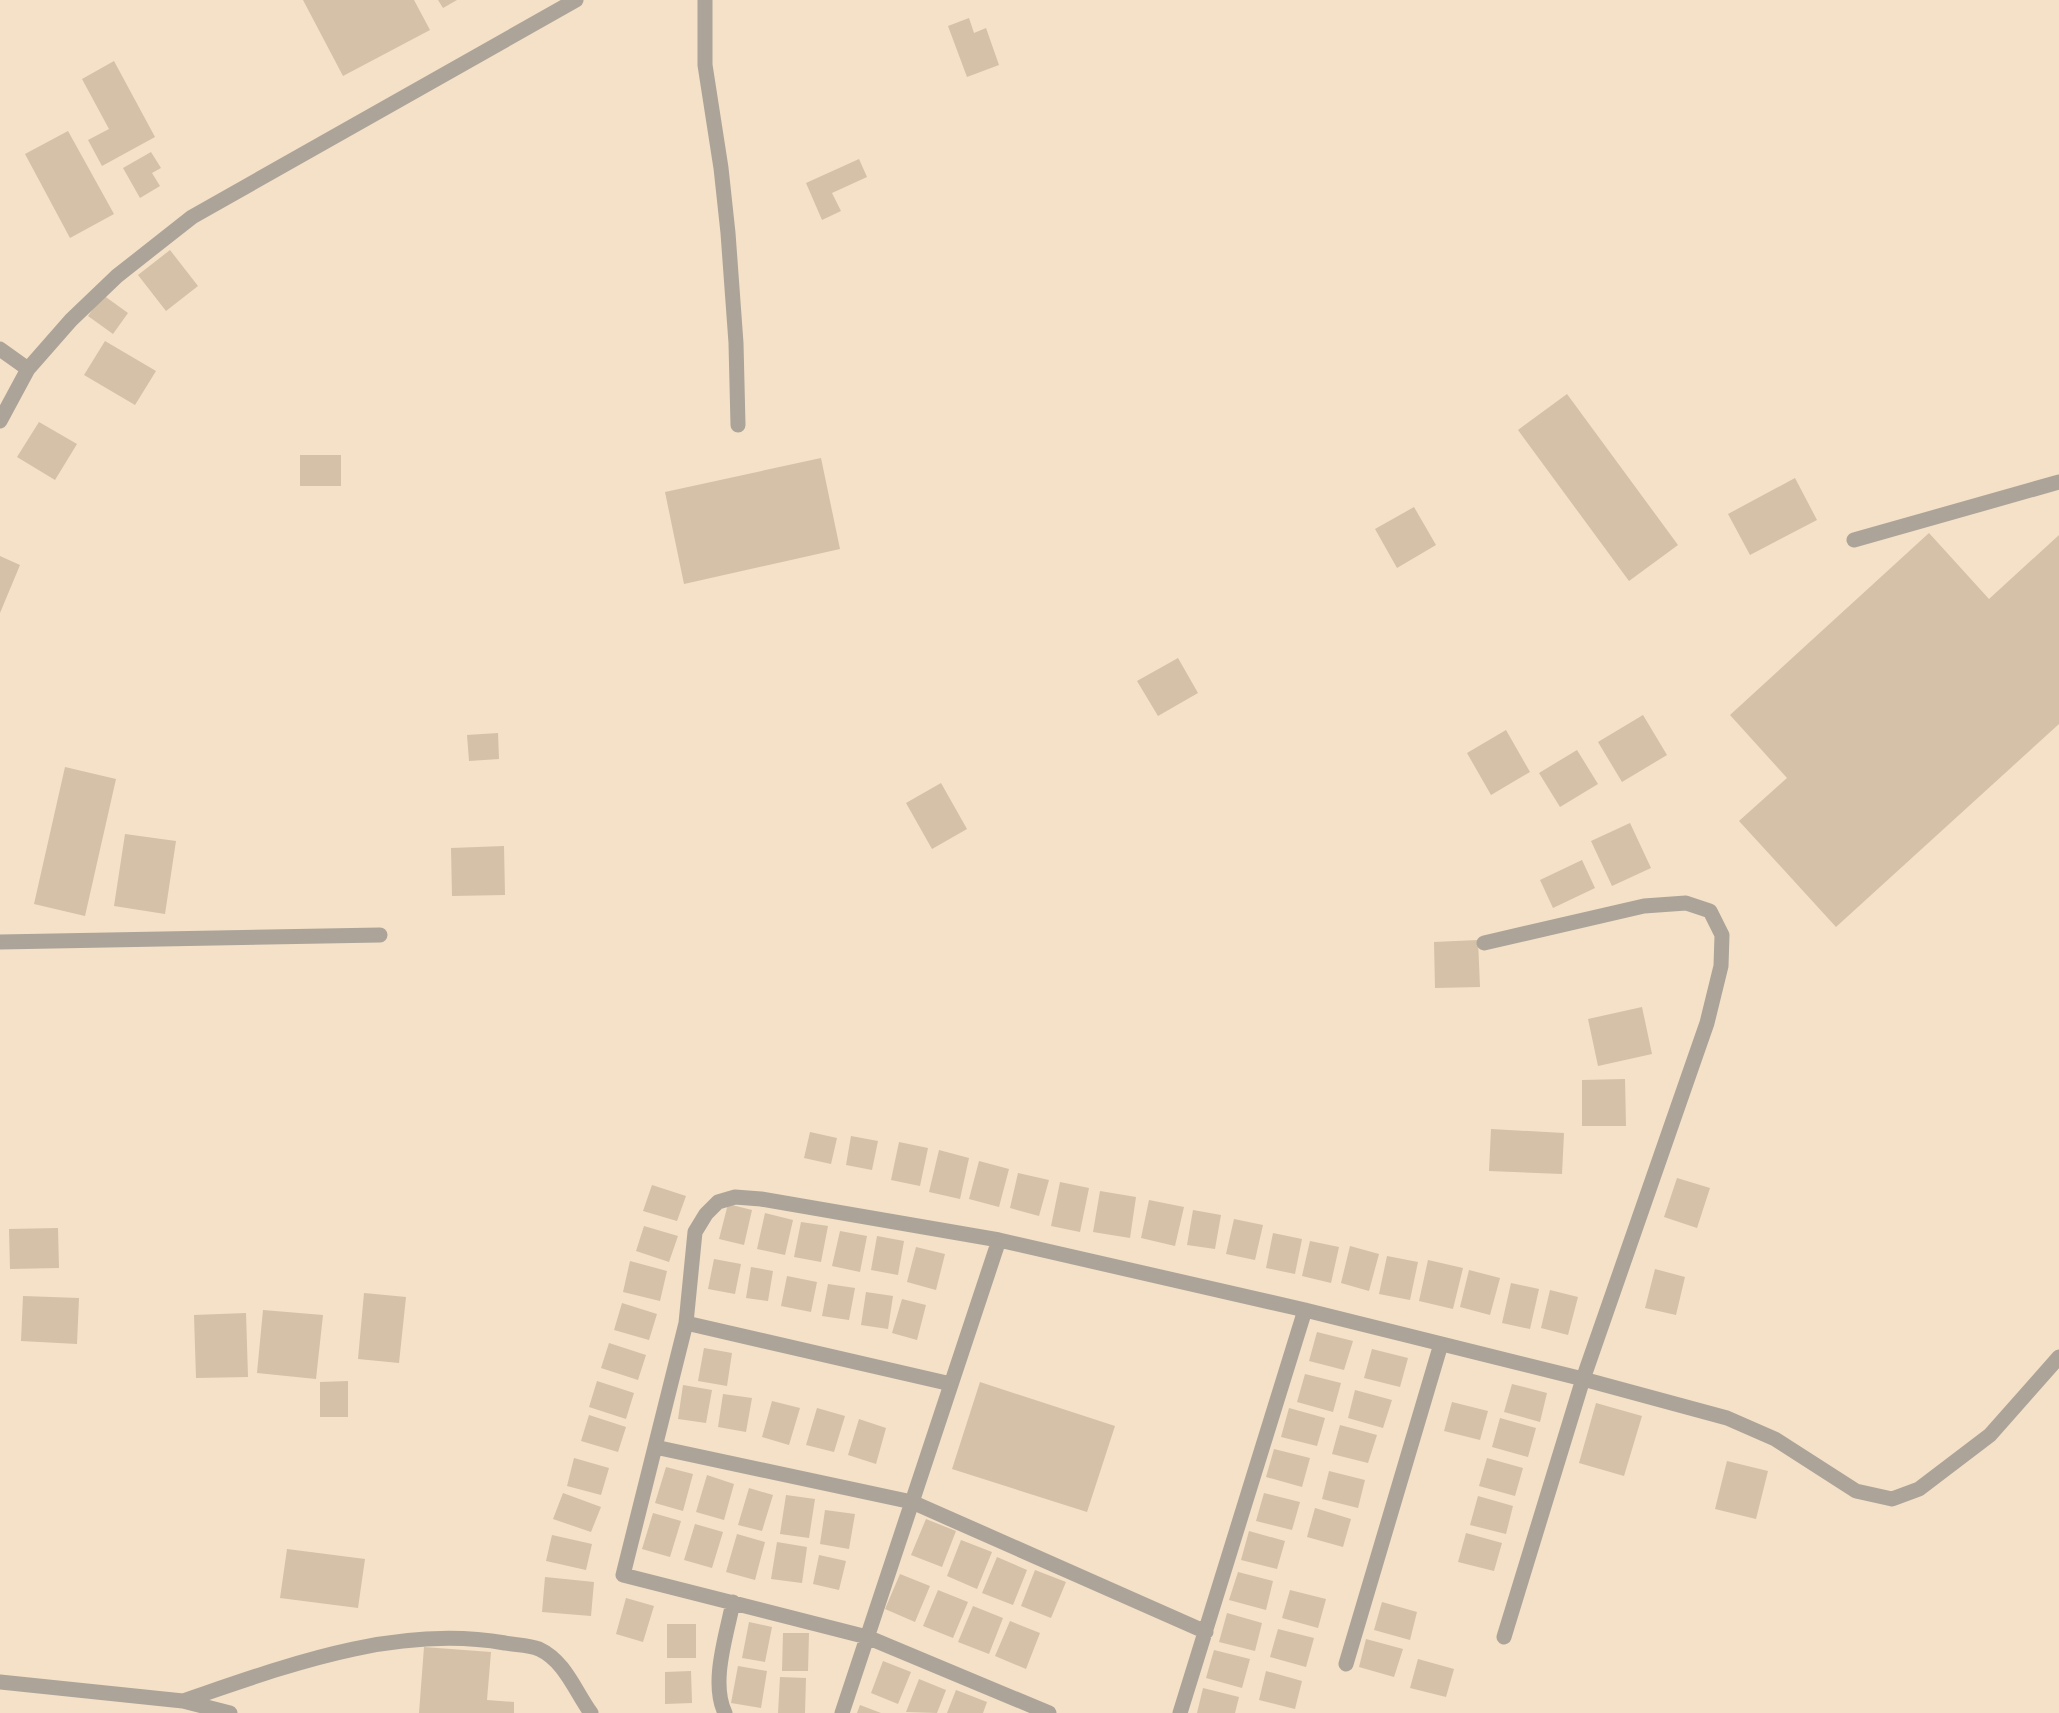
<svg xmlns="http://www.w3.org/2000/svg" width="2059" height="1713" viewBox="0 0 2059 1713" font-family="'Titillium Web',sans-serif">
  <rect width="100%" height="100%" fill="#f4e1c7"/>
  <path fill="#d4c1a8" d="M303 0H414L430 30 343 76Z
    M438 0H457L443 8Z
    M969 18 974 33 986 28 999 65 967 77 948 26Z
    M114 61 155 137 102 166 88 140 109 129 82 79Z
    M68 131 114 214 70 238 25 154Z
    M151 152 161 168 152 173 160 186 140 198 123 168Z
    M859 159 867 177 832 193 841 211 822 220 806 183Z
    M170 250 198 286 166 311 138 275Z
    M103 295 128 313 113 334 88 316Z
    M105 341 156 371 135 405 84 375Z
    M1567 394 1678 545 1629 581 1518 430Z
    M39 422 77 444 55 480 17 457Z
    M300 455H341V486H300Z
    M821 458 840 549 684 584 665 492Z
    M1795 478 1817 520 1750 555 1728 514Z
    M1414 507 1436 545 1397 568 1375 529Z
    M1929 533 1989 599 2059 535V724L1836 927 1739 821 1787 778 1730 715Z
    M0 556 20 565 0 613Z
    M1178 658 1198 693 1158 716 1137 681Z
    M1643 715 1667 755 1622 782 1598 742Z
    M1506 730 1530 772 1491 795 1467 753Z
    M498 733 499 759 469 761 467 735Z
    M1577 750 1598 784 1560 807 1539 773Z
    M65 767 116 779 85 916 34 904Z
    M941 783 967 829 932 849 906 803Z
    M1630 823 1651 868 1612 886 1591 841Z
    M125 834 176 841 165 914 114 906Z
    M504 846 505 895 452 896 451 848Z
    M1582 860 1595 888 1553 908 1540 880Z
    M1478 940 1480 987 1435 988 1434 942Z
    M1642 1007 1652 1054 1598 1066 1588 1019Z
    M1625 1079 1626 1126H1582V1080Z
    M1491 1129 1564 1133 1562 1174 1489 1171Z
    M810 1132 837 1138 831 1164 804 1158Z
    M851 1136 878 1141 872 1170 846 1165Z
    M899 1142 928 1148 920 1186 891 1180Z
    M939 1150 969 1158 960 1199 929 1192Z
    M979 1161 1009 1169 999 1207 969 1199Z
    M1018 1173 1049 1180 1039 1216 1010 1208Z
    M1677 1178 1710 1188 1697 1228 1664 1217Z
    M1060 1182 1089 1188 1080 1232 1051 1226Z
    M652 1185 686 1196 677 1221 643 1211Z
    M1100 1191 1136 1197 1130 1238 1093 1232Z
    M1149 1200 1184 1207 1175 1246 1141 1238Z
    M728 1204 752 1210 744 1245 719 1239Z
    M1193 1210 1221 1215 1215 1249 1187 1245Z
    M765 1213 793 1220 785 1255 757 1249Z
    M1234 1219 1263 1225 1255 1260 1226 1254Z
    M801 1222 828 1226 821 1262 794 1257Z
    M644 1226 678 1236 669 1262 636 1251Z
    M58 1228 59 1268 10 1269 9 1229Z
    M840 1231 867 1236 860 1272 832 1266Z
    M1273 1233 1302 1239 1295 1274 1266 1268Z
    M877 1236 904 1241 898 1275 871 1270Z
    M1310 1241 1339 1247 1331 1283 1302 1276Z
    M1350 1246 1379 1254 1369 1291 1341 1283Z
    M916 1247 945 1254 936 1290 907 1282Z
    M1387 1256 1418 1262 1410 1300 1379 1294Z
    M714 1259 741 1264 735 1294 708 1289Z
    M1428 1260 1463 1268 1453 1309 1419 1301Z
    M630 1261 667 1271 660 1301 623 1292Z
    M751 1267 773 1271 768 1301 746 1298Z
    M1655 1269 1685 1277 1676 1315 1645 1308Z
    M1469 1270 1500 1278 1490 1315 1460 1307Z
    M787 1276 817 1282 811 1312 781 1306Z
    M1511 1283 1539 1289 1530 1329 1502 1323Z
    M828 1284 855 1288 849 1320 822 1316Z
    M1550 1290 1578 1297 1568 1335 1541 1328Z
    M866 1292 893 1296 888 1329 861 1325Z
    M364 1293 406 1297 399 1363 358 1359Z
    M23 1296 79 1298 77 1344 21 1341Z
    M902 1299 926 1305 917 1340 892 1333Z
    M622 1303 657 1314 649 1340 614 1330Z
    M263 1310 323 1315 316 1379 257 1373Z
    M246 1313 248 1377 196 1378 194 1315Z
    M1317 1332 1353 1341 1344 1370 1309 1361Z
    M609 1343 646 1355 638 1380 601 1368Z
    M704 1348 732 1353 727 1386 698 1381Z
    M1372 1349 1408 1358 1400 1387 1364 1378Z
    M1305 1374 1341 1383 1333 1412 1297 1402Z
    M348 1381V1417H320V1382Z
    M597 1381 634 1393 626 1419 589 1407Z
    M980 1382 1115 1426 1087 1512 952 1469Z
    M1512 1384 1547 1393 1540 1422 1504 1412Z
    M683 1385 712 1390 706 1423 678 1419Z
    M1355 1390 1392 1400 1383 1428 1348 1418Z
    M723 1394 752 1398 746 1432 718 1427Z
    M772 1401 800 1408 789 1445 762 1437Z
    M1452 1402 1488 1411 1480 1440 1444 1431Z
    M1596 1403 1642 1416 1624 1476 1579 1463Z
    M817 1408 845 1416 834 1452 806 1445Z
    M1289 1408 1325 1418 1317 1446 1281 1437Z
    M589 1415 626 1427 618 1452 581 1441Z
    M1500 1418 1536 1428 1528 1457 1492 1447Z
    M859 1419 886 1428 876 1464 848 1455Z
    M1340 1425 1377 1435 1368 1463 1332 1454Z
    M1274 1449 1310 1458 1302 1487 1266 1477Z
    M574 1458 609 1468 601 1495 567 1486Z
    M1487 1458 1523 1468 1515 1496 1479 1486Z
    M1727 1461 1768 1471 1756 1519 1715 1509Z
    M666 1467 693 1474 683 1511 655 1503Z
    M1329 1471 1365 1480 1358 1508 1322 1499Z
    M707 1475 734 1484 724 1520 696 1512Z
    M749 1488 773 1495 762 1531 738 1525Z
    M563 1493 601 1507 591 1532 553 1519Z
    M1264 1493 1300 1502 1292 1530 1256 1521Z
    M786 1495 815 1499 809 1538 780 1534Z
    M1478 1496 1513 1506 1506 1534 1470 1525Z
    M1315 1508 1351 1519 1343 1547 1307 1537Z
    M825 1510 855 1514 849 1549 820 1544Z
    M653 1513 681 1521 670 1557 642 1549Z
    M926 1519 956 1531 942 1567 911 1555Z
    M695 1524 723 1532 712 1568 684 1560Z
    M1249 1531 1285 1541 1277 1569 1241 1560Z
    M1466 1533 1502 1543 1494 1571 1458 1562Z
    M737 1534 765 1542 755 1580 726 1572Z
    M552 1535 592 1544 586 1570 546 1561Z
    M961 1540 992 1552 977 1589 947 1576Z
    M777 1542 807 1547 802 1583 771 1579Z
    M287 1549 365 1559 358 1608 280 1598Z
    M819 1555 846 1561 839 1590 813 1584Z
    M997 1557 1027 1570 1013 1605 982 1593Z
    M1035 1570 1066 1582 1051 1618 1021 1606Z
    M1238 1572 1273 1581 1266 1610 1229 1600Z
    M900 1574 930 1586 915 1622 885 1609Z
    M545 1577 594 1582 591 1616 542 1612Z
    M938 1590 968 1602 953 1638 923 1626Z
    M1290 1590 1326 1599 1318 1628 1282 1618Z
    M626 1598 654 1606 643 1642 616 1634Z
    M1382 1602 1417 1612 1410 1640 1374 1630Z
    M973 1606 1003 1618 989 1654 958 1642Z
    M1227 1613 1262 1623 1255 1651 1219 1642Z
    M1010 1621 1040 1633 1026 1669 995 1656Z
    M749 1622 772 1627 765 1662 742 1658Z
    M667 1624H696V1658H667Z
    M1278 1629 1314 1638 1306 1667 1270 1657Z
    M783 1633H809L808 1671H782Z
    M1366 1639 1403 1649 1394 1677 1359 1667Z
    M424 1647 491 1652 487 1700 514 1702V1713H419Z
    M1214 1650 1250 1659 1242 1688 1206 1678Z
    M1418 1659 1454 1669 1446 1697 1410 1688Z
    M883 1661 911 1672 898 1704 871 1693Z
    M738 1666 767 1671 761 1708 731 1703Z
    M691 1671 692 1703 665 1704V1672Z
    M1266 1671 1302 1681 1295 1709 1259 1700Z
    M780 1677 806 1678 805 1713H778Z
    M919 1679 946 1690 937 1713 906 1712Z
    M1203 1688 1239 1697 1235 1713H1197Z
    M956 1690 987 1702 983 1713H947Z
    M860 1705 881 1713H857Z"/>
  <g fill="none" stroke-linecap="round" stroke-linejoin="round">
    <path stroke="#aca499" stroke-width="15" d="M1854 540 2059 482"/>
    <path stroke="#aca499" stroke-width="15" d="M705 0V65L721 168 728 233 736 343 738 425
      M0 349 28 369
      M0 421 28 369 71 320 117 276 192 217 576 0
      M0 942 380 935
      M1484 943 1644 906 1686 903 1710 911 1722 935 1721 966 1707 1023 1583 1379 1504 1637
      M686 1323 951 1384
      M655 1447 912 1502 1206 1632
      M1346 1664 1441 1344
      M0 1682 183 1701 230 1713
      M183 1701C286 1666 395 1624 505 1643 515 1645 529 1645 539 1649 565 1661 575 1691 591 1713
      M725 1713C710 1682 727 1634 733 1602
      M842 1713 999 1240
      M1049 1713 867 1637 623 1575 686 1323 695 1232 706 1214 718 1202 735 1197 761 1199 999 1240 1305 1310 1583 1379 1727 1418 1775 1439 1856 1491 1892 1499 1919 1489 1990 1435 2059 1357
      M1180 1713 1305 1310"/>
  </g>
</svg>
